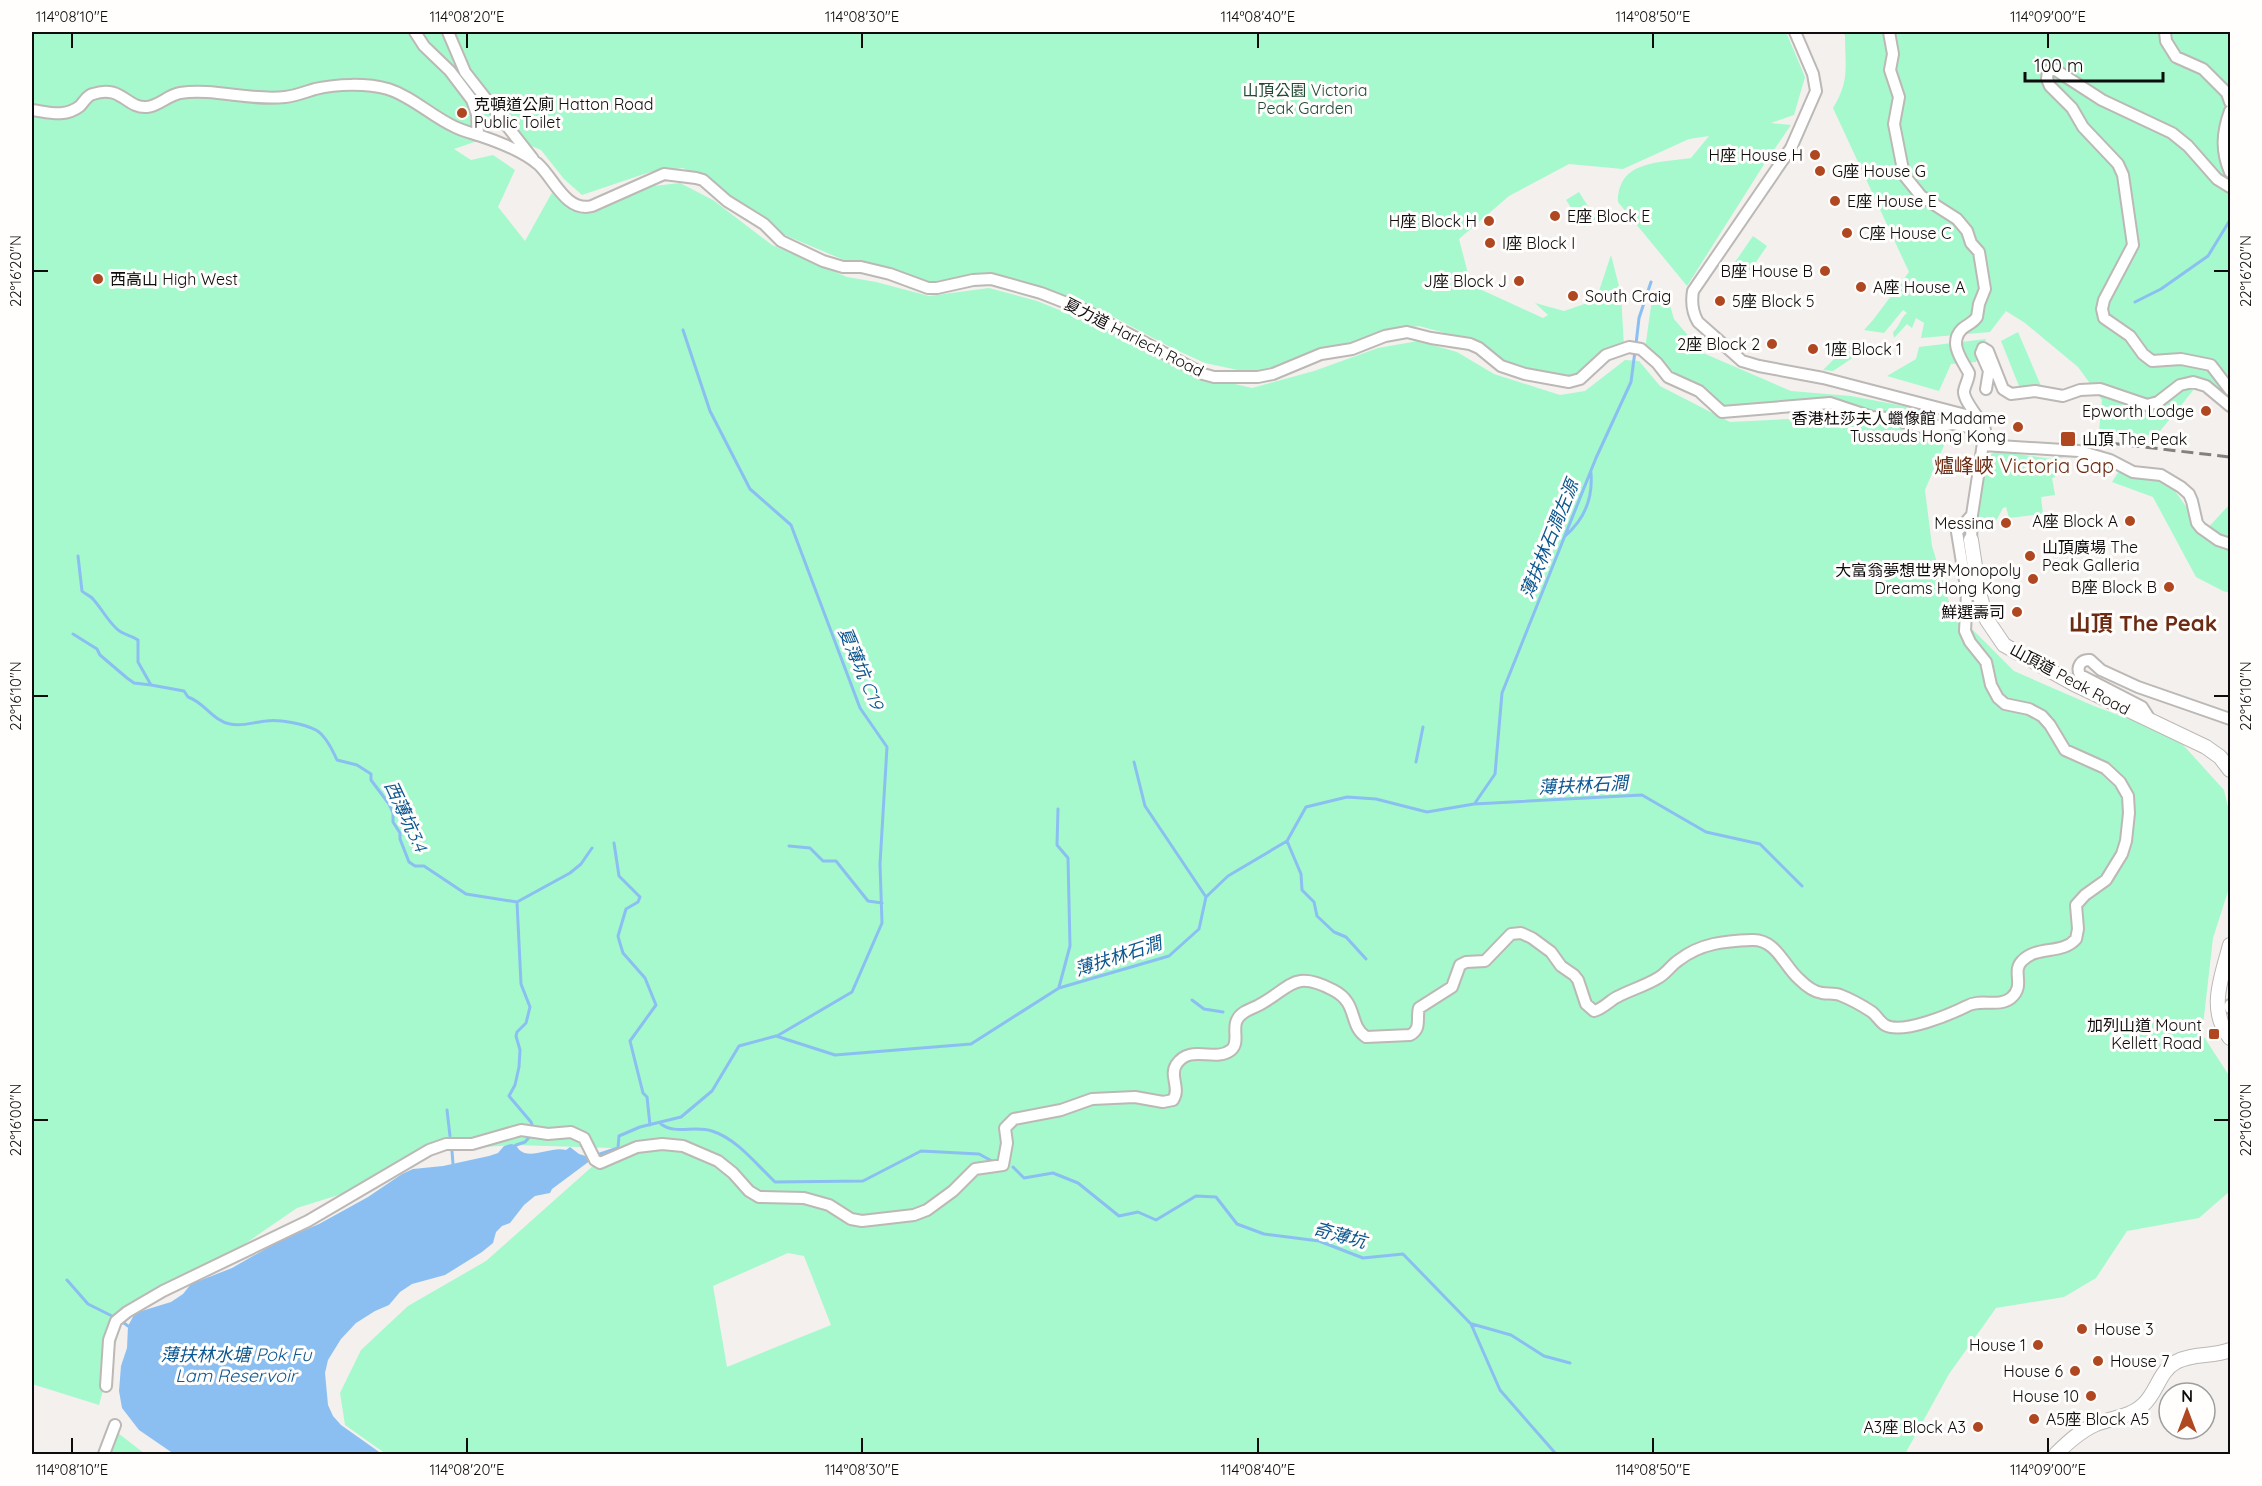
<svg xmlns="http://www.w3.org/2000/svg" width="2262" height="1486" viewBox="0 0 2262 1486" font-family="Quicksand,'Noto Sans TC',sans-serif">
  <rect width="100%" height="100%" fill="#f4f0ed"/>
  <path fill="#a5f9cd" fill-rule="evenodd" d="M32 32H1786L1805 77 1794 115 1771 123 1791 125 1763 166 1687 286 1618 202C1618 160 1659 163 1691 158L1709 136 1689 139 1623 169 1569 164 1509 196 1459 239 1471 285 1543 318 1548 315 1535 303 1564 311 1596 300 1611 255 1621 294 1624 346H1616L1578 377 1561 380 1500 360 1463 338 1419 326 1375 334 1309 358 1252 373 1205 363 1172 348 1110 315 1041 287 990 273 930 282 879 268 851 263 780 233 720 188 683 168 650 172 582 195 564 179 541 150 524 143 510 125 485 128 486 138 454 149 471 160 493 155 515 170 498 207 525 241 554 189 579 212 654 186 680 183 713 200 772 245 847 277 876 282 929 296 989 288 1037 301 1104 328 1200 376 1252 388 1314 371 1378 348 1418 341 1457 352 1494 374 1560 395 1585 391 1625 360 1639 361 1660 386 1730 422 1829 417 1913 427 1951 429 1925 490 1932 546 1951 608 2014 671 2094 706 2175 736 2224 790 2230 816V885L2213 938 2202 1034 2230 1077V1191L2199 1218 2127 1231 2096 1278 2064 1297 1996 1308 1949 1374 1905 1454H386L345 1425 340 1393 361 1350 408 1306 486 1261 613 1148 514 1145 441 1150 380 1182 297 1208 233 1252 123 1317 99 1405 32 1384ZM788 1253 804 1256 831 1325 727 1367 713 1286Z
    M1842 32H2230V395L2200 382 2156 436 2099 431 2102 400 2078 367 2025 323 2006 311 1990 332 1921 338 1924 323 1916 318 1912 328 1907 324 1894 338 1893 332C1900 326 1900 318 1907 313L1903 310 1884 333 1864 330 1873 320 1909 272 1833 108C1850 80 1845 67 1845 35Z
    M1579 192 1596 219 1584 227 1566 200Z
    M1753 236 1767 246 1747 275 1733 265Z
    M1653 292 1669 302 1674 319 1703 353 1791 391 1851 396 1946 414 1913 417 1830 406 1732 411 1667 378 1645 349Z
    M2018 332 2041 386H2019L2001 341Z
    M1986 339 1976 362 1951 364 1939 391 1887 376 1916 359 1919 347Z
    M1851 342 1869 347 1833 371 1823 370Z
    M1997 451 2052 459 2055 454 2061 451 2114 464 2110 470C2096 458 2071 455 2053 459L2055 477 2052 478 2055 495 2041 497 2043 514 2009 518 2006 507 2003 508 1996 521 1981 517 1978 523 1974 521 1984 458Z
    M2124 463 2163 474 2204 532 2230 504V593L2223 591 2196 577 2153 497 2112 482Z
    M118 1433 145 1454H109Z"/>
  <path fill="#8bbff2" d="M511 1144 516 1145C525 1164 550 1145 566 1150L570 1147 579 1154 589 1157 591 1160 552 1189 550 1193 535 1196 524 1205 510 1223 502 1226 496 1232 493 1243 482 1252 445 1275 412 1284 400 1292 389 1305 375 1311 356 1323 341 1339 328 1360 325 1373 328 1405 333 1416 341 1425 382 1454H174L139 1430 122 1408 119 1391 121 1366 127 1348 128 1326 135 1313 171 1302 183 1294 191 1284 232 1268 281 1240 319 1224 368 1197 402 1174 413 1169 443 1166 489 1156 498 1153 504 1146Z"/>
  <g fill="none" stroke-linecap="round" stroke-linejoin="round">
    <path stroke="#8bbff2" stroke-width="3" d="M2135 302 2161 289 2208 256 2230 220
      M683 330 710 411 750 489 791 525 860 708 887 747 880 864 882 923 852 992 777 1036
      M1636 344 1639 318 1651 282
      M1565 536C1585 519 1593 499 1591 473
      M78 556 82 591C86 595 90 595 93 599 102 609 107 620 117 629 123 635 131 635 138 640V662L151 685 184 691 188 697C204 702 213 721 230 724 242 727 254 722 266 721 280 719 304 724 316 730 325 735 333 751 337 760L357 765 371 774V780L389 804 393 813V822L400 833V839L409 862 415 866H424L466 894 517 902 521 984 530 1007 526 1023 517 1032 516 1036 520 1050 519 1067 515 1085 509 1096 531 1122 533 1128
      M73 634 97 649 100 655 127 678 134 683 151 685
      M1134 762 1145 806 1206 897
      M1416 762 1423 727
      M1475 803 1495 774 1502 693 1596 458 1631 382 1635 351
      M1058 809 1057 845 1068 858 1070 946 1059 987
      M1287 841 1301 874 1302 890 1314 902 1317 916 1334 932 1346 937 1366 959
      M614 843 619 876 640 897 638 902 626 909 618 936 619 940 623 953 645 978 656 1005 630 1041 643 1093 647 1097 650 1125
      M789 846 810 848 823 861H836L868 901 882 903
      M517 902 570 873 581 864 592 848
      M1192 1000 1204 1009 1223 1012
      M447 1110 450 1136
      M661 1124C675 1135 695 1125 712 1131 737 1139 756 1164 775 1182L863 1181 921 1151 979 1154 992 1161
      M516 1145 525 1142 531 1135
      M452 1151 453 1164
      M597 1155 618 1148 619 1136 640 1127 681 1117 712 1091 739 1046 776 1036 835 1055 971 1044 1059 988 1169 956 1199 929 1206 897 1228 876 1287 841 1306 807 1347 797 1376 799 1427 812 1474 804 1642 795 1706 832 1760 844 1802 886
      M1013 1167 1024 1178 1053 1173 1078 1183 1119 1216 1138 1212 1156 1220 1196 1196 1216 1197 1237 1224 1264 1234 1319 1241 1363 1258 1403 1254 1471 1324 1500 1390 1556 1454
      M67 1280 88 1304 114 1317
      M120 1320 128 1326
      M1472 1324 1511 1335 1544 1356 1570 1363"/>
    <defs>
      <path id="street" d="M415 32 424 46 450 71 472 100 477 114 478 135
        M448 32 465 72 533 159
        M1795 32 1813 74 1816 91 1791 148 1693 291C1691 303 1692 312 1698 322L1742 361 1759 366 1823 378 1981 419
        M1889 32 1893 54 1890 70 1899 97 1894 124 1904 175 1921 196 1957 219 1967 231 1971 243 1979 252 1985 289 1979 304 1977 317C1973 323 1968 324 1962 329 1948 343 1962 360 1969 373 1969 379 1965 385 1964 391 1963 401 1981 419 1985 430L1972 515 1971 540
        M2165 32 2166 41 2176 57 2203 69 2227 93 2230 102
        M32 110C48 112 65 118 80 106 84 102 87 95 93 94 121 84 127 109 147 107 159 106 168 95 180 93 215 88 249 101 285 97 295 96 305 92 315 89 337 84 366 83 388 89 413 97 431 116 455 127 463 131 472 133 481 136 499 142 522 151 538 164 553 177 566 213 592 206L664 174 696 178 703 180 727 201 764 224 781 241 823 261 843 267H861L890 274 928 288H937L973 280 991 279 1041 293 1082 309 1203 374 1214 377H1258L1273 374 1321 354 1352 349 1385 336 1407 332 1431 338 1470 344 1479 348 1501 366 1525 374 1569 382 1580 379 1606 355 1629 347 1641 349 1657 363 1668 377 1699 391 1722 412 1830 403 1872 417 1889 418 1925 428 1953 424 1985 430
        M2230 111C2222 133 2221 151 2230 172
        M2230 187 2217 179 2188 146 2172 133 2102 100 2054 69 2048 71 2047 79 2050 86 2072 108 2083 127 2118 164 2123 175 2133 245 2104 300 2102 309 2104 318 2130 336 2143 354 2152 361 2181 359 2211 365 2230 390
        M1986 389 1989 371 1981 353 1983 348 1988 351 2003 389 2011 394 2035 391 2063 396 2080 390 2100 389 2147 405 2158 402 2180 385 2193 382 2206 386 2230 406
        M1983 445 2079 451 2110 460 2133 472 2161 475 2181 487 2189 494 2192 501 2197 523 2201 528 2218 540 2230 544
        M2151 721 2142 707 2080 675C2076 667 2081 659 2090 660L2101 670 2138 687 2230 719
        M2230 1005V1008
        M106 1386 109 1340 116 1321 127 1312 163 1291 308 1221 429 1150 446 1144H472L521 1130 548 1134 571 1132 584 1138 595 1160 600 1163 637 1147 662 1144 683 1146 718 1161 733 1173 749 1191 759 1197 804 1198 829 1205 851 1219 862 1221 914 1215 927 1210 953 1191 975 1169 1003 1165 1007 1143 1005 1128 1014 1119 1061 1110 1092 1099 1135 1097 1163 1102 1173 1100C1181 1088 1169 1076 1176 1065 1190 1043 1215 1063 1231 1050 1240 1043 1232 1029 1237 1020 1241 1011 1252 1009 1259 1005 1291 988 1293 969 1333 990 1359 1003 1348 1025 1366 1037L1410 1035C1422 1029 1416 1018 1419 1008L1452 987 1460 965 1466 962 1485 961 1511 934 1521 933 1532 938 1551 952 1561 966 1574 975 1578 980 1586 1004 1594 1011C1603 1009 1609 1001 1617 997 1630 990 1645 986 1658 978 1666 974 1671 965 1679 960 1701 943 1725 941 1752 940 1776 939 1784 966 1799 979 1805 985 1813 992 1822 993 1828 994 1834 993 1840 995 1850 999 1863 1006 1872 1012 1877 1016 1880 1022 1885 1025 1902 1035 1951 1014 1967 1006 1981 998 1998 1008 2011 998 2026 985 2011 972 2022 961 2037 945 2062 955 2076 939L2078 929 2076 905 2085 895 2106 880 2122 854 2126 841 2129 813 2128 796 2120 782 2105 768 2065 750 2050 725 2042 716 2029 709 2005 704 1998 698 1991 685 1986 662 1970 642 1965 631 1967 593 1957 532 1972 515
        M104 1454 115 1425"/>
      <path id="secondary" d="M1971 540 1979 593 1987 620 2004 645 2074 684 2206 747 2220 757 2230 770
        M2230 945C2222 976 2207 1010 2230 1038
        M2056 1454C2068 1442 2080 1431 2096 1424 2111 1418 2131 1417 2143 1405 2157 1393 2159 1371 2176 1362 2192 1353 2213 1357 2230 1350"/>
    </defs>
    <use href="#street" stroke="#bcb8b5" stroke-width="14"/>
    <use href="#secondary" stroke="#bcb8b5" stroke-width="16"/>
    <use href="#street" stroke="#fff" stroke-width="10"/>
    <use href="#secondary" stroke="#fff" stroke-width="14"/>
    <path stroke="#83807f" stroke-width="3" stroke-dasharray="12 6" stroke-linecap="butt" d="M2092 441 2230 457"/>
  </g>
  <path fill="none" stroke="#0e0c0c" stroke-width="2" d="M72 33V48M467 33V48M862 33V48M1258 33V48M1653 33V48M2048 33V48M33 271H48M2214 271H2229M33 696H48M2214 696H2229M33 1120H48M2214 1120H2229M72 1438V1453M467 1438V1453M862 1438V1453M1258 1438V1453M1653 1438V1453M2048 1438V1453"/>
  <g fill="#af4820" stroke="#fffefd" stroke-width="2">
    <circle cx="462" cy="113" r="6"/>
    <circle cx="1815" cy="155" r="6"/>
    <circle cx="1820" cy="171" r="6"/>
    <circle cx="1835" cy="201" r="6"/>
    <circle cx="1555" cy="216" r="6"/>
    <circle cx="1489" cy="221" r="6"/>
    <circle cx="1847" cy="233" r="6"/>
    <circle cx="1490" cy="243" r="6"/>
    <circle cx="1825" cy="271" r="6"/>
    <circle cx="98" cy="279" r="6"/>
    <circle cx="1519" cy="281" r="6"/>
    <circle cx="1861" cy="287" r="6"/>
    <circle cx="1573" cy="296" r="6"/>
    <circle cx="1720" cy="301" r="6"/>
    <circle cx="1772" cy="344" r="6"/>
    <circle cx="1813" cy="349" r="6"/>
    <circle cx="2206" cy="411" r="6"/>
    <circle cx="2018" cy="427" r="6"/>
    <rect x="2060" y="431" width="16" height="16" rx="3"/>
    <circle cx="2130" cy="521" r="6"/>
    <circle cx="2006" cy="523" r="6"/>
    <circle cx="2030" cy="556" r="6"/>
    <circle cx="2033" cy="579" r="6"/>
    <circle cx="2169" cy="587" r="6"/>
    <circle cx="2017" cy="612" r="6"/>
    <rect x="2208" y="1028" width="12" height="12" rx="3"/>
    <circle cx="2082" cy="1329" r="6"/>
    <circle cx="2038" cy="1345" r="6"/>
    <circle cx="2098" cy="1361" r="6"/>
    <circle cx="2075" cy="1371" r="6"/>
    <circle cx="2091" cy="1396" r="6"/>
    <circle cx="2034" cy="1419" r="6"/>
    <circle cx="1978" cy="1427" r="6"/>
  </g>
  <g text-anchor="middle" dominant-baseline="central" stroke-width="6" stroke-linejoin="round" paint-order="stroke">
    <g font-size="16" fill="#224a36" stroke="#fffefd">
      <text x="1305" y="90">山頂公園 Victoria<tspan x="1305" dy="18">Peak Garden</tspan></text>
    </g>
    <g font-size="16" fill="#0e0c0c" stroke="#fffefd" text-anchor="end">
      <text x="474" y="104" text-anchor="start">克頓道公廁 Hatton Road<tspan x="474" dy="18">Public Toilet</tspan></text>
      <text x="1803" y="155">H座 House H</text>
      <text x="1832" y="171" text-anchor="start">G座 House G</text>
      <text x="1847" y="201" text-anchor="start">E座 House E</text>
      <text x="1567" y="216" text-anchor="start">E座 Block E</text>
      <text x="1477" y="221">H座 Block H</text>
      <text x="1859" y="233" text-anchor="start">C座 House C</text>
      <text x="1502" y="243" text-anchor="start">I座 Block I</text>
      <text x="1813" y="271">B座 House B</text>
      <text x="110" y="279" text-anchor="start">西高山 High West</text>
      <text x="1507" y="281">J座 Block J</text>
      <text x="1873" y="287" text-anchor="start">A座 House A</text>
      <text x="1585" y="296" text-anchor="start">South Craig</text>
      <text x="1732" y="301" text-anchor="start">5座 Block 5</text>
      <text x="1760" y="344">2座 Block 2</text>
      <text x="1825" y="349" text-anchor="start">1座 Block 1</text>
      <text x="2194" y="411">Epworth Lodge</text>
      <text x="2006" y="418">香港杜莎夫人蠟像館 Madame<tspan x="2006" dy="18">Tussauds Hong Kong</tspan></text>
      <text x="2082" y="439" text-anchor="start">山頂 The Peak</text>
      <text x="2118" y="521">A座 Block A</text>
      <text x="1994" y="523">Messina</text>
      <text x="2042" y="547" text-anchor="start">山頂廣場 The<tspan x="2042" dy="18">Peak Galleria</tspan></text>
      <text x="2021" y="570">大富翁夢想世界Monopoly<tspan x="2021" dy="18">Dreams Hong Kong</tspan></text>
      <text x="2157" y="587">B座 Block B</text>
      <text x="2005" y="612">鮮選壽司</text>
      <text x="2202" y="1025">加列山道 Mount<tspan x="2202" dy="18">Kellett Road</tspan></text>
      <text x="2094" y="1329" text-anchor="start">House 3</text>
      <text x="2026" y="1345">House 1</text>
      <text x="2110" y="1361" text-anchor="start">House 7</text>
      <text x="2063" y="1371">House 6</text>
      <text x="2079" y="1396">House 10</text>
      <text x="2046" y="1419" text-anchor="start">A5座 Block A5</text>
      <text x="1966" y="1427">A3座 Block A3</text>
    </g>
    <g font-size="16" fill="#0e0c0c" stroke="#fffefd">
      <text transform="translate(1134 337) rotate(27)">夏力道 Harlech Road</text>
      <text transform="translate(2070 679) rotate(28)">山頂道 Peak Road</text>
    </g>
    <g font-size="18" font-style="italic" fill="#0c5790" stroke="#fffefd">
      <text transform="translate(1549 539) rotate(-68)">薄扶林石澗左源</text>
      <text transform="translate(861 668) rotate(67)">夏薄坑 C19</text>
      <text transform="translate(1583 785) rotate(-3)">薄扶林石澗</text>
      <text transform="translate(406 816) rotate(65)">西薄坑3.4</text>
      <text transform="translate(1118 956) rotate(-18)">薄扶林石澗</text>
      <text transform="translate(1340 1235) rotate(15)">奇薄坑</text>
      <text x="236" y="1354">薄扶林水塘 Pok Fu<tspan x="236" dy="21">Lam Reservoir</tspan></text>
    </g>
    <g font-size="20" fill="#6c2b12" stroke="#fffefd">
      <text x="2024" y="465">爐峰峽 Victoria Gap</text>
    </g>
    <g font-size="22" font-weight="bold" fill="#6c2b12" stroke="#fffefd">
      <text x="2143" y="623">山頂 The Peak</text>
    </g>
  </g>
  <rect width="2262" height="1486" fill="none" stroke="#fffefd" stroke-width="66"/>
  <g transform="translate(2187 1411)"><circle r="28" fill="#fffefd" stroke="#9f9d9d" stroke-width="1.5"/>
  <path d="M0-4.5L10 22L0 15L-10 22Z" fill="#af4820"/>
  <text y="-9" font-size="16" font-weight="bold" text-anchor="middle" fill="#0e0c0c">N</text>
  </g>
  <path d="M2025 72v9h138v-9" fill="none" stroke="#0e0c0c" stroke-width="3"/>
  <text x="2034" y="72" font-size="18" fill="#0e0c0c" stroke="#fffefd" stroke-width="4.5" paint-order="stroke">100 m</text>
  <rect x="33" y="33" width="2196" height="1420" fill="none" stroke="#0e0c0c" stroke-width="2"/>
  <g font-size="15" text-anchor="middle" fill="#0e0c0c">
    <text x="72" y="22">114°08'10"E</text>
    <text x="467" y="22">114°08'20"E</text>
    <text x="862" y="22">114°08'30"E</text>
    <text x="1258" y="22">114°08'40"E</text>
    <text x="1653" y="22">114°08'50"E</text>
    <text x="2048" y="22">114°09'00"E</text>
    <text transform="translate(16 271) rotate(-90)" y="5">22°16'20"N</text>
    <text transform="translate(2246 271) rotate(-90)" y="5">22°16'20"N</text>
    <text transform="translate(16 696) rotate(-90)" y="5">22°16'10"N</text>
    <text transform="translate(2246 696) rotate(-90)" y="5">22°16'10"N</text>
    <text transform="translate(16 1120) rotate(-90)" y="5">22°16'00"N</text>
    <text transform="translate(2246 1120) rotate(-90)" y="5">22°16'00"N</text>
    <text x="72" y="1475">114°08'10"E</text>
    <text x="467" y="1475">114°08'20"E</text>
    <text x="862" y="1475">114°08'30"E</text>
    <text x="1258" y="1475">114°08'40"E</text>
    <text x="1653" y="1475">114°08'50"E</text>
    <text x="2048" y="1475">114°09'00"E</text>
  </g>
</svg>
